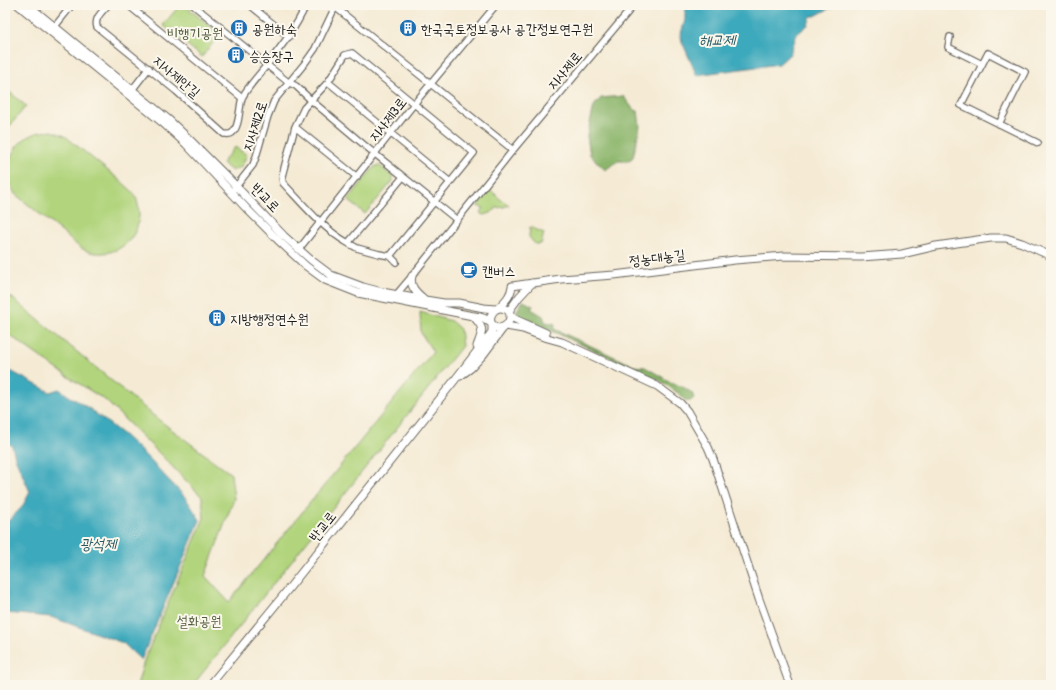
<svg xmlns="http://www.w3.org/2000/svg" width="1056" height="690" viewBox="0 0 1056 690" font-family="'Patrick Hand','Poor Story',sans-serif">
  <rect width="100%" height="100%" fill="#fbf7ec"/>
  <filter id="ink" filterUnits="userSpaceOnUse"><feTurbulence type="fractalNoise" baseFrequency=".025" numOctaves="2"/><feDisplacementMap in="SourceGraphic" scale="8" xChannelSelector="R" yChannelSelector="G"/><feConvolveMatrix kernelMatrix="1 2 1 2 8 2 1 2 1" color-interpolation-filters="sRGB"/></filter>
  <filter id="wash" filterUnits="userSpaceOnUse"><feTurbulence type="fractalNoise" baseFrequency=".012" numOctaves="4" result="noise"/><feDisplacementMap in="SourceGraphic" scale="16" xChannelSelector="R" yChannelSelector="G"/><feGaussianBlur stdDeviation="0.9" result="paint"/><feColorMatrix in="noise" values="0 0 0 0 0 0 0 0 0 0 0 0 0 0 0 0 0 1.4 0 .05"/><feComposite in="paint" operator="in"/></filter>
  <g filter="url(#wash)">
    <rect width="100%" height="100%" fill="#f5ebd5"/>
    <path fill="#b1d47c" stroke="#66784c" d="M180 5H184L220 34 202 57 163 25Z
      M5 88 26 106 5 132Z
      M52 131 65 136 122 182C126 186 132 190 135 195 138 201 139 209 139 216 138 241 115 258 90 252 81 250 70 239 63 233 47 220 31 207 15 194 12 188 9 183 9 176 6 157 18 139 36 133 41 131 47 132 52 131Z
      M235 147 247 155 241 167 232 171 222 163Z
      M379 165 393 177V181L365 214 348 200 374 167Z
      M490 189 500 199 509 205 504 207 496 208 491 213 483 215 480 213 484 208 477 206Z
      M530 227 544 233 541 244H535L529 237Z
      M5 292 159 420 231 474 234 499 205 576 229 602 433 352 421 333 420 312 451 321 460 329 462 346 193 685H137L145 658 204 518 202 497 159 453 105 400 67 376 5 332Z"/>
    <path fill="#8cb66c" stroke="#546944" d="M623 96 634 110 638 111 640 126 633 157 628 161H618L605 170 590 155 587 136 594 106 601 98Z
      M523 301 533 306 531 309 543 316 545 322 555 324 554 329 630 364 633 366 645 367 674 384 683 387 692 393 694 398 690 401H686L678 393 661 381 591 349 518 315 517 310Z"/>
    <path fill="#3ca9bc" stroke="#2c626c" d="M687 5H836L815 16H811L808 25 797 34 790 54 779 64 703 74 697 76 680 37 685 20V13Z
      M5 368 50 392 59 389 69 396 90 409 125 436 146 456 185 497 200 520 141 660 123 643 51 617 5 613V524L22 507 30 492 16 460 12 446 8 443 5 436Z"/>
  </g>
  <g filter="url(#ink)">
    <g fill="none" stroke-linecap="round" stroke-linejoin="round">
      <defs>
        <path id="minor" d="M108 5C102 12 94 18 97 27L176 91 224 134C227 134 230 135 232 133 240 127 239 107 242 98 246 89 259 75 266 66 281 47 296 28 306 5
          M128 5 242 98
          M193 5 267 65 288 82 296 86 312 101 369 149 457 220
          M250 5 289 37
          M335 7 513 150
          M52 30 72 5
          M950 37 948 47 982 64
          M328 82 450 182
          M132 90 149 68
          M999 124 1025 72 988 53 961 105 1038 143
          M295 127 357 177
          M234 189 253 165 256 157 268 116 274 101 305 63 315 49 336 5
          M348 243 357 248 379 254 390 256 396 262
          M299 249 414 104 496 5
          M390 256 474 153 352 53 345 55 328 82 304 108 295 127 282 176 283 183C303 204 323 229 348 243L403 177
          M396 295 412 276 513 150 634 5"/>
        <path id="tertiary" d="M18 5 163 123 186 144 246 208 279 241 306 266 325 280 358 293 473 316C483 315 489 322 497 328 506 328 511 322 510 313 509 312 507 309 505 309 496 305 489 314 491 322
          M28 5 169 120 190 140 229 179 284 236 311 260 331 275 363 287 382 292 425 300 444 303H459L484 308 495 309
          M412 276C409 287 417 293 425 300
          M498 308C505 301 511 296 512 286L561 279 614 275 735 260 784 256 861 257 902 254 936 246 991 238H1006L1022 243 1051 256
          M509 311 519 297 532 283
          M510 315 515 319 546 333
          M473 316C485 329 483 330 477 346
          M506 326 523 329 544 337 562 342 657 386 680 403 687 411 708 447 713 459 759 599 790 685
          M460 376 471 368 483 355 504 327
          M210 685 282 597 454 381 492 332V324"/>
      </defs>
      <use href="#minor" stroke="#68645d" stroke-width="8"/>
      <use href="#tertiary" stroke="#68645d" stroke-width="9"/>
      <use href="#minor" stroke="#fff" stroke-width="5.5"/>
      <use href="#tertiary" stroke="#fff" stroke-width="7"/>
    </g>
  </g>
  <defs>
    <symbol id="building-disc" viewBox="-11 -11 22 22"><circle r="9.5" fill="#1f6fb2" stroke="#fbf7ec"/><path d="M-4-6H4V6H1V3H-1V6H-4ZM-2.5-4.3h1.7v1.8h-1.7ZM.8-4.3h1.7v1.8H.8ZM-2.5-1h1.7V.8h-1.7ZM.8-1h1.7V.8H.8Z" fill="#fff"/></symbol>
    <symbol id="cafe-disc" viewBox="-11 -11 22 22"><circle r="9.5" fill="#1f6fb2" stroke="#fbf7ec"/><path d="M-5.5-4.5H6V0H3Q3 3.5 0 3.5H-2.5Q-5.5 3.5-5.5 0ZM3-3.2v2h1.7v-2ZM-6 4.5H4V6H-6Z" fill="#fff"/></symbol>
  </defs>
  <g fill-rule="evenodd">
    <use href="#building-disc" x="229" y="18" width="20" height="20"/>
    <use href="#building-disc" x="398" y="18" width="20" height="20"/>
    <use href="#building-disc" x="226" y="45" width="20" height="20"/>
    <use href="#cafe-disc" x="459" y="260" width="20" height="20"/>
    <use href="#building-disc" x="207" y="308" width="20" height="20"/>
  </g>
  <g text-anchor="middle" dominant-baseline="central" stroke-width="4" stroke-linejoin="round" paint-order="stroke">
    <g font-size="14" fill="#1c1c1c" stroke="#fbf7ec" text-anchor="start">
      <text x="252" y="28">공원하숙</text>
      <text x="421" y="28">한국국토정보공사 공간정보연구원</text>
      <text x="249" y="55">승승장구</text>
      <text x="482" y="270">캔버스</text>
      <text x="230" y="318">지방행정연수원</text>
    </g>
    <g font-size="14" fill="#505c3e" stroke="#fbf7ec">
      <text x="195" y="32">비행기공원</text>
      <text x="199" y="620">설화공원</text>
    </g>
    <g font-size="14" fill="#1c1c1c" stroke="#fbf7ec">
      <text transform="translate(564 70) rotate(-50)">지사제로</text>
      <text transform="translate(177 76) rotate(40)">지사제안길</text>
      <text transform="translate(387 119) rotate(-52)">지사제3로</text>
      <text transform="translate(254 126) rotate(-72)">지사제2로</text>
      <text transform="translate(266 197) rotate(46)">반교로</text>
      <text transform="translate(657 257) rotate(-7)">정농대농길</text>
      <text transform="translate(322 526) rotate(-52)">반교로</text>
    </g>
    <g font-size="15" font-style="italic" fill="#2a5b64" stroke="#fbf7ec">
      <text x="717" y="39">해교제</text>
      <text x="98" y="543">광석제</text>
    </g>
  </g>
  <rect width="1056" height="690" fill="none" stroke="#fbf7ec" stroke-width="20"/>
</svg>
